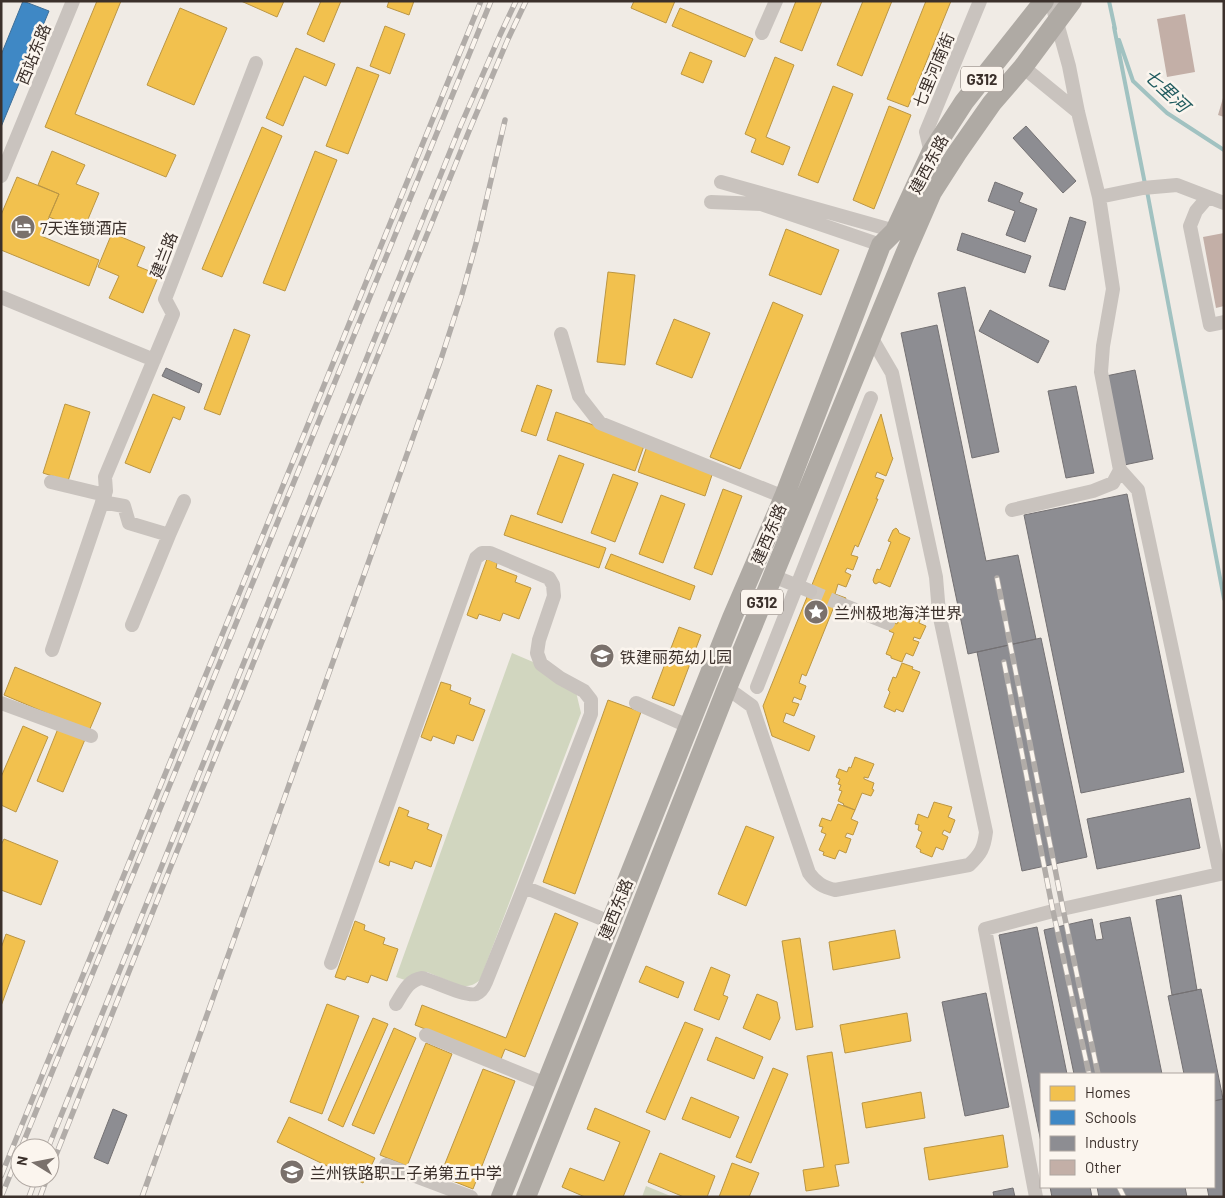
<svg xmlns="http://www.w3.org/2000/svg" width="1225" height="1198" viewBox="0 0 1225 1198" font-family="Barlow,'Noto Sans SC',sans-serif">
  <rect width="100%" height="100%" fill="#f0ebe5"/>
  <path fill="#d1d6bf" d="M512 653 573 679 581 713 480 980C474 985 469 987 461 986L427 972H419L405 980 396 977Z
    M646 1186 673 1197H642Z"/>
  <path fill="#f2c14e" stroke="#bb9644" d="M97 1H121L75 114 176 155 166 177 45 127Z
    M241 1H284L277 17Z
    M321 1H341L324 42 307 34Z
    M389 1H414L409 15 387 7Z
    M634 1H675L666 23 631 8Z
    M796 1H822L802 51 780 42Z
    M863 1H892L862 76 837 65Z
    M926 1H951L908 107 887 99Z
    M180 8 227 28 194 105 147 85Z
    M680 8 753 39 745 57 672 26Z
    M385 26 405 34 390 74 370 66Z
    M296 48 335 64 326 86 304 76 283 126 266 118Z
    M690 52 712 61 703 83 681 74Z
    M775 57 794 65 766 137 790 147 783 165 751 152 756 139 745 134Z
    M357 67 379 75 348 154 326 146Z
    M833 86 853 94 818 183 798 175Z
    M889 106 911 115 874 209 853 200Z
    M262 127 282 136 222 277 202 269Z
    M52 151 85 165 76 184 99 193 83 231 49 217 59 194 38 185Z
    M315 151 337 160 285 291 263 283Z
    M17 177 59 194 41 236 99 260 89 286 1 250V215Z
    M786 229 839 250 821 295 769 275Z
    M112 233 145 247 137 266 159 275 143 313 109 298 119 276 98 267Z
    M608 272 635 275 625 365 597 362Z
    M773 302 803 315 740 469 710 457Z
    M674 319 710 333 692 378 656 364Z
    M234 329 250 335 220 415 204 409Z
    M537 385 552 390 536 436 521 431Z
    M153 394 185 407 180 420 173 417 150 473 125 463Z
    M65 404 90 412 68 481 43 473Z
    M556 412 645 443 635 471 547 440Z
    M881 414 892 457 893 458 886 476 877 472 875 477 884 480 876 499H878L858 547 855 545 851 555 858 557 853 570 847 568 845 572 851 575 846 587 838 584 835 594 846 598 840 612 833 609 806 676 802 674 799 683 806 686 801 700 794 697 792 702 799 704 794 716 786 713 783 722 815 736 809 751 772 736 763 706Z
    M647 446 714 469 705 496 638 472Z
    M559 455 584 464 562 523 537 514Z
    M613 474 638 483 615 542 591 533Z
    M723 489 742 496 712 575 694 568Z
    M661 495 685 504 663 563 639 554Z
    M511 515 606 548 599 568 504 535Z
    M896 528 898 530 899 533 910 538 890 587 879 582 876 584 874 583 873 580 877 569 880 570 891 542 888 541 893 530Z
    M611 554 695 586 690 600 605 568Z
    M487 559 497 563 496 568 517 576 515 582 531 588 519 619 503 613 500 621 479 614 477 619 467 615Z
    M904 608 910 611 911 609 922 613 919 623 926 626 920 639 914 637 913 640 919 642 913 656 906 653 902 662 891 658V656L886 654 894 633 889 631 893 622 897 624Z
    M679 627 701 635 674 706 652 698Z
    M902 663 913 667 912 669 920 672 903 712 896 709 895 712 884 707 890 692 888 690 893 677 896 678Z
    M15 667 101 703 89 731 4 695Z
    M441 682 451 685 450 690 471 698 469 704 485 710 473 741 457 735 454 744 433 736 431 741 421 737Z
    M608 700 641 712 575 894 543 882Z
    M23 726 48 737 16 812 1 805V777Z
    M59 726 86 737 63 792 37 781Z
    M855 757 874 764 868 778 864 777V779L874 783 872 789 874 790 871 796 862 793 855 810 843 805 844 804 838 801 842 791 839 790 841 785 838 784 840 779 836 777 839 769 847 772 849 767 851 768Z
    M934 802 952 807 948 817 955 820 950 833 944 830 942 834 948 837 943 850 936 847 932 857 920 852 921 850 916 847 922 832 918 830 919 825 915 824 918 814 928 818Z
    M838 804 855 810 851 819 858 822 853 835 847 833 845 837 851 839 846 853 839 850 835 859 823 855 824 852 819 850 826 834 821 832 823 827 819 826 822 818 831 821Z
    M399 807 409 811 407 816 429 824 427 829 442 835 431 867 415 861 412 869 390 861 389 866 379 862Z
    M746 826 774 837 746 906 718 894Z
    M4 839 58 861 41 905 1 890V845Z
    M555 913 578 923 525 1057 505 1049 501 1059 415 1025 422 1005 506 1038Z
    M355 921 365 925 364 930 385 938 383 944 398 949 387 981 371 975 368 983 347 976 345 980 335 977Z
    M895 930 900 958 833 970 829 942Z
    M6 934 25 941 1 1006V948Z
    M800 938 813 1027 796 1030 782 941Z
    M646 966 684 982 678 998 639 982Z
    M711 967 730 975 723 995 728 997 719 1020 694 1010Z
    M757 994 777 1002 780 1018 770 1040 743 1028Z
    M327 1004 359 1016 322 1114 290 1102Z
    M907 1013 911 1041 845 1053 840 1025Z
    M373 1018 388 1024 343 1127 328 1120Z
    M685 1022 703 1029 665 1120 646 1112Z
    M394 1028 416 1038 374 1134 352 1125Z
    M716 1037 763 1057 754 1079 707 1060Z
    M426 1043 452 1054 407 1166 380 1155Z
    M832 1052 849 1163 835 1165 839 1186 806 1191 803 1170 824 1167 807 1056Z
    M773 1068 788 1074 751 1163 736 1157Z
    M483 1069 515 1081 473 1189 440 1176Z
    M921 1092 925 1118 866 1128 862 1103Z
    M691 1097 739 1117 730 1138 682 1119Z
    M595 1108 650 1131 623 1197H585L562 1187 570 1168 604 1181 620 1142 587 1129Z
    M289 1117 375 1158 363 1183 277 1142Z
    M1003 1135 1008 1167 929 1180 924 1148Z
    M660 1153 715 1176 707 1197H684L648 1182Z
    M732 1163 759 1173 749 1197H719Z"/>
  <path fill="#3f88c5" stroke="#3e6e97" d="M23 1 49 11 1 127V55Z"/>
  <path fill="#8d8d92" stroke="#747173" d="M1026 126 1076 181 1063 193 1013 138Z
    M995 182 1023 193 1019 202 1037 209 1025 242 1006 235 1015 211 988 201Z
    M1070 217 1086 222 1065 290 1049 286Z
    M962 233 1031 256 1025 273 957 250Z
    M965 287 999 452 972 458 938 293Z
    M990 310 1049 341 1038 363 979 331Z
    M937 325 986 561 1018 555 1036 639 968 654 901 333Z
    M166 368 202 384 199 393 162 376Z
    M1135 370 1153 459 1124 465 1106 376Z
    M1076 386 1094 473 1066 478 1048 391Z
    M1127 494 1184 772 1081 793 1024 515Z
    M1041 638 1087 857 1022 871 977 652Z
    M1190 798 1200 848 1097 869 1087 819Z
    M1181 895 1197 990 1172 995 1156 900Z
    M1130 917 1162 1074H1074L1044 930 1092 919 1096 940 1103 939 1100 923Z
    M1037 927 1067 1074H1041V1142L999 935Z
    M1201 989 1223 1099 1214 1101V1074H1184L1168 996Z
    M986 993 1009 1107 965 1116 942 1002Z
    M1223 1099H1224V1197H1209L1207 1187H1214V1101Z
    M113 1109 127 1115 108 1164 94 1158Z
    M1050 1187H1090L1092 1197H1052Z
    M1097 1187H1185L1187 1197H1099Z
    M1013 1188 1015 1197H994L993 1192Z"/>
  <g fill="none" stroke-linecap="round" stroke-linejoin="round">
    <path stroke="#a1c2c1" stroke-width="4" d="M1109 1 1115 29
      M1114 27 1145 184
      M1119 40 1133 81 1167 113 1224 150
      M1147 191 1224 599"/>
  </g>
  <path fill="#c3afa7" d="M1185 14 1195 72 1167 77 1157 19Z
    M1223 98H1224V117L1218 115Z
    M1224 233V306L1216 308 1203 237Z"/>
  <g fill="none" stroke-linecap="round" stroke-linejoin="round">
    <path stroke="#ccc6c0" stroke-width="14" stroke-dasharray="14 7" stroke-linecap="butt" d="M810 591 843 605"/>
    <path stroke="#c9c3be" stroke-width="14" d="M1051 1 1069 66 1078 112 1099 197 1113 289 1103 346 1101 372 1120 470 1138 490 1220 874
      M762 33 776 1
      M1023 67 1078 112
      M931 153 926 132 980 1
      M1 176 73 1
      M721 182 895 231
      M1099 197 1143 188 1177 185 1224 203
      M1208 197 1196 211 1190 226 1210 325 1224 322
      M711 202 761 204 881 245
      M1 297 154 360
      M561 334 579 396 600 423 784 497
      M51 482 105 495
      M102 502 124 506 129 523 169 535
      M1012 510 1093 491 1113 483 1120 470
      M773 576 810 591
      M843 605 888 623
      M132 625 169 535 184 501
      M52 650 106 491 105 477 173 314 165 299 256 63
      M757 687 871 398
      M727 688 752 706 809 873C816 883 823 887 835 890L969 865C981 854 984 848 986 832L939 613 936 577 892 373 871 337
      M1 703 91 736
      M636 703 688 726
      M331 963 476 558 482 553H490L549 578 553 585 554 596 539 640 537 653 541 664 560 678 584 691 591 700V714L524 887
      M396 1004C403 993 408 980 422 978 434 981 465 997 476 994 481 992 484 987 486 982L524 887 610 922
      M426 1035 546 1084
      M386 1165 471 1197
      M1036 1197 985 929 1053 911 1224 873"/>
    <path stroke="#afaaa4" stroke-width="20" d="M501 1197 732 618 784 497 881 245 895 231 931 153 964 102 1044 1
      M526 1197 600 1011 727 688 905 254 932 192 957 153 992 103 1023 67 1072 1"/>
    <defs>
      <path id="rail" d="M997 578 1063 909 1098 1074
        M1004 662 1053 911 1089 1074
        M21 1148 491 1
        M48 1148 460 127 500 35 516 1
        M50 1170 171 866 469 131 508 39 526 1
        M1 1176 481 1
        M1119 1187 1124 1197
        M1 1197 20 1151
        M29 1197 36 1178
        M40 1197 47 1178
        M142 1197 441 359 462 294 477 240 505 120"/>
    </defs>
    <use href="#rail" stroke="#b1aca8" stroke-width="5.5"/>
    <use href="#rail" stroke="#fbf5ee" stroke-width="4" stroke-dasharray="11" stroke-linecap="butt"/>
  </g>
  <defs>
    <symbol id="hotel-disc" viewBox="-11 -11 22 22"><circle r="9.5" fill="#7a716c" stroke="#fbf5ee"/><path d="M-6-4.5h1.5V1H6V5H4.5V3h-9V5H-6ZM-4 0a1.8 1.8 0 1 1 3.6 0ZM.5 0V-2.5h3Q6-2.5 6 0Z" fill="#fff"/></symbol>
    <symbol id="sight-disc" viewBox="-11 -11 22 22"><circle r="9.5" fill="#7a716c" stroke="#fbf5ee"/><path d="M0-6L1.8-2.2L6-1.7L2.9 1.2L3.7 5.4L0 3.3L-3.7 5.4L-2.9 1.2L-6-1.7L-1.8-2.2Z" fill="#fff"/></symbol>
    <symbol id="school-disc" viewBox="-11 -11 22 22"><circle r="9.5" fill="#7a716c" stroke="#fbf5ee"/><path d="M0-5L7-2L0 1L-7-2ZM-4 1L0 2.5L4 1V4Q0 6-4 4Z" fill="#fff"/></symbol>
  </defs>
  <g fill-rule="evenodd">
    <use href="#hotel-disc" x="9" y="213" width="28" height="28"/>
    <use href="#sight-disc" x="802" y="598" width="28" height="28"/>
    <use href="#school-disc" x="588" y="642" width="28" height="28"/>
    <use href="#school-disc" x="278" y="1158" width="28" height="28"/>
  </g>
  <g text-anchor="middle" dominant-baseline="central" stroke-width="5" stroke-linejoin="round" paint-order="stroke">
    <g fill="#fbf5ee" stroke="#756b66" stroke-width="1">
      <rect x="961" y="66.5" width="42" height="25" rx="4"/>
      <rect x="741" y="589.5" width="42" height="25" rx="4"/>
    </g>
    <g font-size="15" font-weight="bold" fill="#3b302b">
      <text x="982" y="79">G312</text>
      <text x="762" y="602">G312</text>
    </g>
    <g font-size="16" fill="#3b302b" stroke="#fbf5ee">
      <text transform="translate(33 54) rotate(-68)">西站东路</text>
      <text transform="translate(933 70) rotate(-67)">七里河南街</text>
      <text transform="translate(928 164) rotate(-62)">建西东路</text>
      <text transform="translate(163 255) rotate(-69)">建兰路</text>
      <text transform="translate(768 534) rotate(-67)">建西东路</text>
      <text transform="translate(615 909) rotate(-68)">建西东路</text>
    </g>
    <g font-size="16" fill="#3b302b" stroke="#fbf5ee" text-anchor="start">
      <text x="40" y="227">7天连锁酒店</text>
      <text x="834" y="612">兰州极地海洋世界</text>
      <text x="620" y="656">铁建丽苑幼儿园</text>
      <text x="310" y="1172">兰州铁路职工子弟第五中学</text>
    </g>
    <g font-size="18" font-style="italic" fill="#1f5a5e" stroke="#fbf5ee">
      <text transform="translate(1167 90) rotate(43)">七里河</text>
    </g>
  </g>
  <rect width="1225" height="1198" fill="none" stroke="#3b302b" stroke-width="5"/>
  <rect x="1040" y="1073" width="175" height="115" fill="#fbf5ee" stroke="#aea6a0"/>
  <rect x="1050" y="1086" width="25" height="15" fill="#f2c14e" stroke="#aea6a0"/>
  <text x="1085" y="1098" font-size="15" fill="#3b302b">Homes</text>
  <rect x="1050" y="1110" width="25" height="15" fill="#3f88c5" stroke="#aea6a0"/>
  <text x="1085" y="1123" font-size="15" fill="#3b302b">Schools</text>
  <rect x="1050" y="1136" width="25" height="15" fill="#8d8d92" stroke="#aea6a0"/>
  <text x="1085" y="1148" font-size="15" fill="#3b302b">Industry</text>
  <rect x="1050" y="1160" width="25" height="15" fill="#c3afa7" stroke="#aea6a0"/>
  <text x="1085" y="1173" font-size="15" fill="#3b302b">Other</text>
  <g transform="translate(35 1163) rotate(280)"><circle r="24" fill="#fbf5ee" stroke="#aea6a0"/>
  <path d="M0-4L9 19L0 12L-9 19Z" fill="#7a716c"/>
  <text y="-8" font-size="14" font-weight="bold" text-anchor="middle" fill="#3b302b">N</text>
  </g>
</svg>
